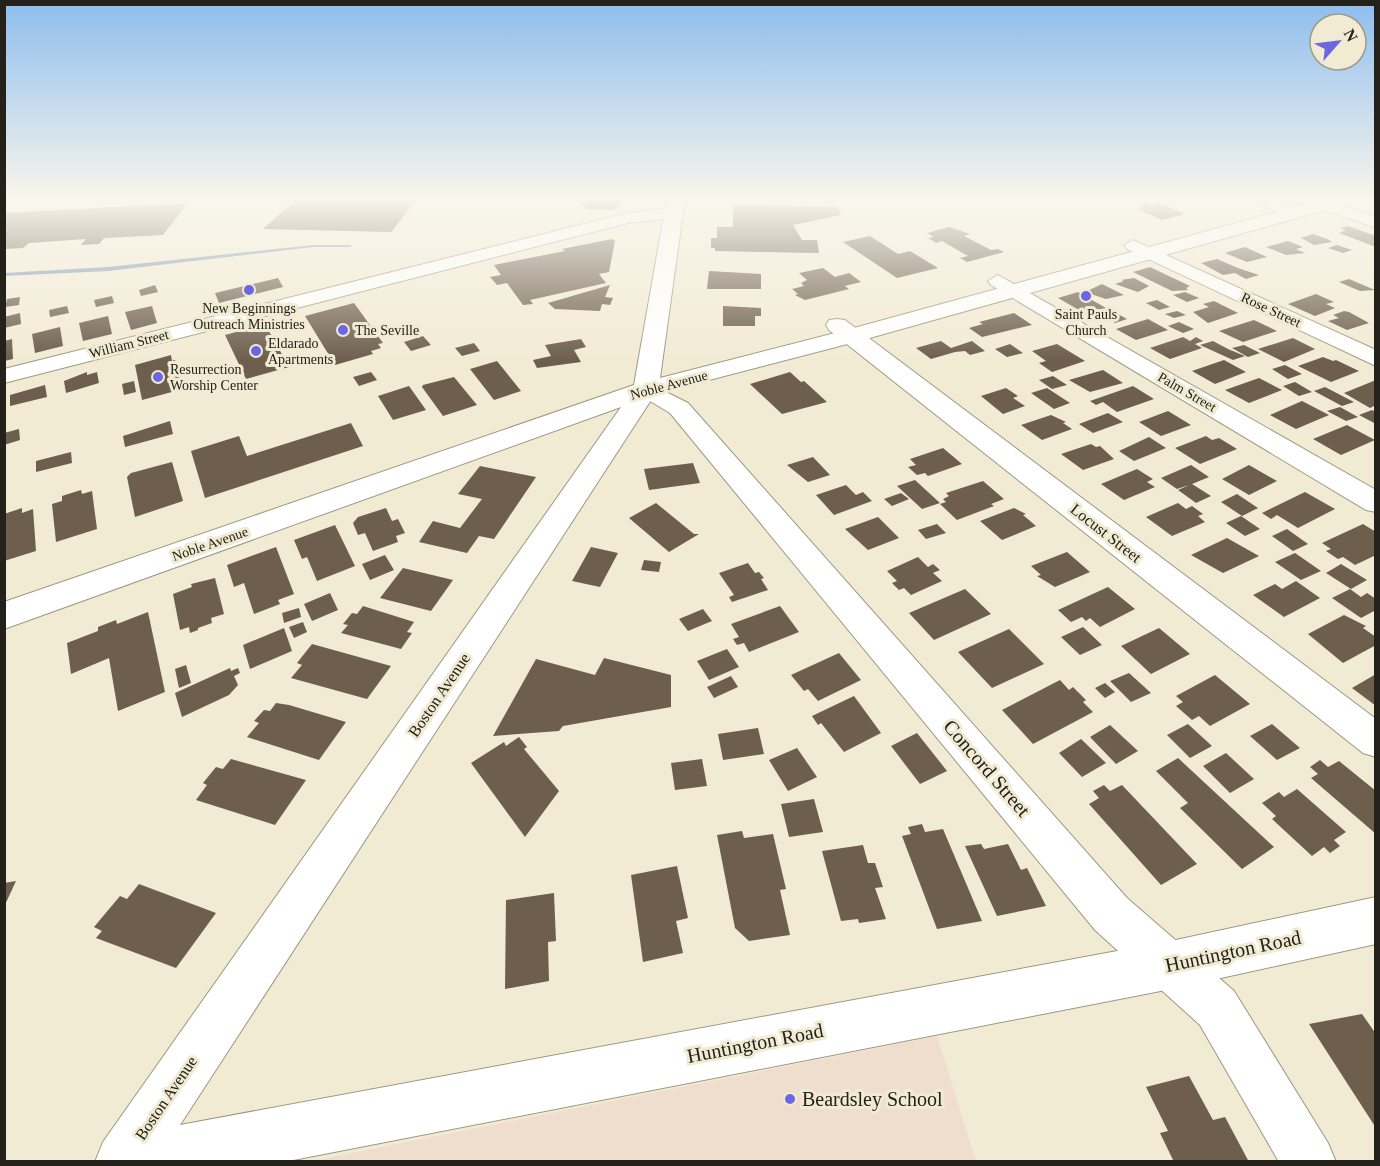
<svg xmlns="http://www.w3.org/2000/svg" width="1380" height="1166" viewBox="0 0 1380 1166" font-family="'Times New Roman',serif">
  <rect width="100%" height="100%" fill="#f2ebd4"/>
  <path fill="#efdecd" d="M937 1036 976 1161H312Z"/>
  <g fill="none" stroke-linecap="round" stroke-linejoin="round">
    <path fill="#7f97b4" fill-rule="evenodd" d="M313 245H350L352 246 350 247H313L108 271 4 276V273L108 267Z"/>
  </g>
  <path fill="#6d5e4e" d="M298 198H418L391 232 263 229Z
    M587 198H639L636 201 627 198 614 210H606L585 209V206L579 205Z
    M188 203 163 235 104 238 99 244 81 245 86 239 29 243 23 248 4 249 7 245H4V213Z
    M1145 203 1151 205 1159 203 1185 214 1162 220 1137 209 1144 207 1139 205Z
    M733 205 838 207 841 215 793 225 802 240H817L819 253 715 251V248H711V238H717V227H733Z
    M1348 226 1376 236V247L1339 233 1346 230 1340 228Z
    M949 227 970 234 964 236 991 250 998 249 1004 252 967 262 960 258 968 256 942 241 936 243 928 238 934 237 927 233Z
    M1313 234 1330 240 1332 242 1314 245 1301 238Z
    M870 236 898 254 910 251 938 268 897 278 843 242Z
    M612 239 615 241 609 272 599 274 606 283 530 300 533 304 523 305 507 283 497 285 490 277 501 275 494 265 565 251 562 249Z
    M1288 241 1303 247 1296 249 1305 253 1286 255 1266 247Z
    M1337 245 1352 250 1343 253 1328 248Z
    M1245 247 1267 257 1247 262 1225 253Z
    M1217 259 1238 268 1259 275 1246 279 1235 273 1223 275 1201 263Z
    M1150 267 1190 286 1186 288 1188 290 1172 291 1133 272Z
    M823 268 835 277 849 273 861 282 845 286 849 289 805 300 795 295 798 294 792 289 804 286 801 283 807 280 799 273Z
    M709 271 761 274V289H707Z
    M278 278 283 287 219 303 215 293Z
    M1134 278 1149 286 1138 292 1115 284 1124 281 1121 280Z
    M1349 279 1375 290 1360 291 1339 282Z
    M1102 284 1124 295 1106 299 1085 292Z
    M155 285 158 292 141 296 139 290Z
    M610 285 605 297 613 298 610 305 602 304 600 311 555 309 548 303Z
    M1078 292 1106 308 1101 309 1104 311 1086 314 1058 298Z
    M1185 292 1199 298 1187 302 1173 295Z
    M1316 294 1334 302 1326 304 1335 308 1315 316 1288 304Z
    M112 296 114 303 96 307 94 300Z
    M20 297 19 305 5 307 7 299Z
    M1157 300 1170 307 1159 310 1146 303Z
    M1214 301 1238 313 1208 323 1193 312 1209 307 1203 304Z
    M354 303 383 343 378 344 381 348 371 351 373 354 335 365 305 316Z
    M67 306 69 313 50 317 49 310Z
    M152 306 157 323 131 330 125 312Z
    M723 306 761 308V316H755V326H723Z
    M1177 311 1186 315 1174 318 1165 314Z
    M1344 311 1349 312 1369 323 1347 330 1328 321 1339 318 1333 315Z
    M1114 312 1127 319 1115 323 1102 315Z
    M20 313 21 324 4 328V317Z
    M1014 313 1032 325 982 337 969 328 983 324 979 322Z
    M108 316 112 334 83 341 79 323Z
    M1148 319 1168 330 1136 340 1116 329Z
    M1254 320 1277 331 1243 342 1219 331Z
    M1179 322 1194 329 1183 333 1168 326Z
    M265 324 289 367 246 379 225 335Z
    M60 327 63 346 35 353 32 334Z
    M423 336 431 345 411 351 404 342Z
    M1183 337 1190 341 1196 337 1203 341 1195 344 1202 348 1170 359 1150 348Z
    M1293 338 1315 349 1284 362 1258 349Z
    M12 339 13 359 4 361V341Z
    M581 339 586 347 574 350 581 362 537 368 533 360 551 356 545 345Z
    M941 341 951 348 972 341 985 351 970 355 965 351 955 352 931 359 916 348Z
    M1213 341 1228 349 1245 356 1233 360 1200 345Z
    M474 343 480 351 462 356 455 348Z
    M1010 344 1023 353 1007 357 995 349Z
    M1057 344 1085 361 1052 372 1039 363 1046 361 1032 351Z
    M1244 345 1260 353 1248 357 1232 348Z
    M171 355 172 361 175 360 183 389 142 400 135 365Z
    M1323 357 1333 361 1336 360 1359 371 1331 382 1298 366Z
    M1224 360 1246 372 1215 384 1192 371Z
    M497 361 521 391 494 400 470 369Z
    M1285 365 1302 374 1288 379 1272 369Z
    M1103 370 1123 383 1090 392 1069 380Z
    M87 372V375L97 372 99 383 66 393 64 381Z
    M371 372 377 380 359 386 353 377Z
    M790 372 801 382 804 381 827 402 782 414 750 384Z
    M1053 376 1067 385 1052 389 1039 380Z
    M454 377 477 405 443 416 422 387 423 385Z
    M1259 378 1282 390 1249 403 1225 390Z
    M1376 380V405L1370 408 1344 393Z
    M134 381 136 392 124 395 122 384Z
    M1295 382 1312 392 1299 396 1283 386Z
    M45 385 47 397 10 406V395Z
    M409 386 426 410 393 420 378 396Z
    M1133 386 1154 399 1117 412 1103 402 1096 405 1090 401Z
    M1325 387 1354 402 1342 406 1314 391Z
    M1006 388 1018 396 1013 398 1025 406 1003 414 981 396Z
    M1047 388 1070 403 1054 409 1031 393Z
    M1302 401 1329 415 1296 429 1270 415Z
    M1340 407 1358 417 1346 421 1327 411Z
    M1372 410 1376 412V424L1359 415Z
    M1168 411 1191 425 1161 436 1139 422Z
    M1108 413 1123 422 1093 433 1079 424Z
    M1051 415 1066 422 1063 423 1072 429 1042 440 1021 425Z
    M170 421 173 434 125 447 123 436Z
    M351 423 363 446 205 498 191 451 239 436 247 456Z
    M1347 425 1375 440 1341 455 1313 439Z
    M19 429 20 440 4 445V433Z
    M1206 436 1212 440 1219 438 1237 449 1200 464 1175 448Z
    M1149 437 1166 448 1134 461 1119 451Z
    M1091 444 1096 447 1100 446 1114 459 1083 470 1061 454Z
    M943 448 962 464 928 476 925 473 917 475 908 467 916 465 910 459Z
    M71 452 72 463 36 472V461Z
    M813 457 830 475 808 482 787 465Z
    M172 462 183 501 135 517 127 477 131 473Z
    M693 463 700 483 649 490 644 469Z
    M1191 465 1209 477 1192 484 1211 496 1196 503 1178 490 1189 485 1177 489 1161 478Z
    M1249 465 1277 481 1249 495 1222 479Z
    M480 466 536 477 494 539 479 536 467 553 419 542 433 521 460 528 482 499 458 494Z
    M1137 469 1153 479 1147 482 1155 487 1124 500 1101 484Z
    M915 480 940 503 922 509 897 486Z
    M983 481 1004 499 991 504 994 506 957 520 940 504 946 502 943 499 949 496 946 493Z
    M846 485 856 495 863 492 872 501 834 515 816 495Z
    M81 490 82 494 92 491 97 529 56 542 52 504 62 501V496Z
    M1305 492 1335 509 1298 528 1277 515 1271 519 1262 513Z
    M901 493 909 499 892 506 884 499Z
    M1237 494 1258 508 1242 516 1221 502Z
    M656 503 694 534H699L669 552 629 518Z
    M1178 503 1186 509 1192 506 1203 514 1198 516 1205 522 1172 536 1146 517Z
    M22 508V513L33 509 36 551 4 561V514Z
    M386 508 392 521 398 519 405 533 396 536 398 542 373 551 365 533 358 535 353 523 358 517Z
    M1014 508 1026 514 1023 515 1036 526 1002 540 980 521Z
    M1241 516 1260 529 1245 536 1226 523Z
    M878 517 899 538 868 550 845 529Z
    M937 524 946 533 926 539 918 530Z
    M1363 524 1376 532V555L1355 565 1343 557 1338 559 1326 551 1331 549 1322 543Z
    M335 525 355 566 317 581 307 557 302 559 294 540Z
    M1287 529 1308 544 1293 551 1272 536Z
    M1227 538 1259 556 1223 573 1191 555Z
    M276 547 294 594 278 600 280 604 254 614 244 583 234 587 227 565Z
    M591 547 618 553 600 587 572 581Z
    M1067 552 1090 572 1055 587 1037 576 1041 575 1031 566Z
    M1295 553 1321 571 1301 580 1275 562Z
    M385 555 394 570 370 580 362 564Z
    M918 557 928 567 933 564 940 570 933 573 942 581 911 595 904 588 899 590 892 583 897 581 887 571Z
    M644 560 661 562 659 572 641 570Z
    M748 563 755 573 759 572 764 578 761 579 768 590 732 602 729 597 734 595 719 573Z
    M1341 564 1367 580 1351 589 1326 573Z
    M403 568 453 580 431 611 380 598Z
    M215 578 224 614 211 618 212 623 198 628V630L190 633 189 627 180 630 173 594 192 587 191 584Z
    M1296 581 1320 598 1284 617 1253 595 1275 584 1282 589Z
    M1108 587 1135 609 1100 627 1090 618 1086 621 1082 617 1071 622 1058 610Z
    M965 589 991 614 934 640 909 613Z
    M1350 589 1361 597 1367 593 1376 599V610L1361 618 1332 598Z
    M330 593 338 610 312 621 304 604Z
    M363 606 414 622 407 632 412 633 401 649 341 633 348 625 343 624 352 613 357 614Z
    M780 606 799 632 749 652 744 643 737 645 733 639 739 637 731 624Z
    M299 608 301 617 284 623 282 613Z
    M703 609 712 621 688 631 679 619Z
    M148 612 165 692 118 711 109 658 71 674 67 643 98 631V627L116 620 117 624Z
    M1344 615 1366 626 1363 628 1376 637V645L1343 663 1308 634Z
    M303 622 307 632 294 638 289 627Z
    M1083 627 1102 645 1080 655 1061 637Z
    M284 628 292 651 250 669 243 645Z
    M1159 628 1190 654 1151 674 1121 646Z
    M1009 629 1044 664 992 688 958 652Z
    M312 644 391 666 367 699 291 678 302 665 297 663Z
    M727 649 739 667 709 680 697 661Z
    M839 653 861 680 818 701 808 689 804 691 791 675Z
    M604 658 671 675V707L563 726 559 731 493 736 536 659 595 675Z
    M186 665 191 683 179 688 175 669Z
    M230 668 231 671 238 668 240 673 234 676 238 685 229 695 182 717 175 693Z
    M1129 673 1151 693 1131 702 1110 681Z
    M1376 674V706L1352 688Z
    M1215 675 1250 704 1210 726 1199 716 1192 720 1176 706 1183 702 1176 696Z
    M731 676 738 687 714 698 707 687Z
    M1060 680 1069 690 1073 687 1086 700 1083 702 1093 712 1033 744 1002 710Z
    M1105 683 1115 692 1105 698 1095 688Z
    M854 696 881 733 844 752 821 723 818 725 812 716Z
    M276 703 289 705 346 722 319 760 247 737 259 723 254 721 264 710 270 711Z
    M1188 724 1212 746 1190 758 1167 735Z
    M1272 724 1300 748 1277 760 1250 736Z
    M1110 725 1138 751 1116 764 1090 737Z
    M758 728 764 754 723 760 718 734Z
    M917 733 947 771 920 784 891 746Z
    M519 737 527 747 524 749 559 791 525 837 471 763 504 742 506 746Z
    M1081 739 1106 763 1082 777 1059 753Z
    M797 748 817 777 788 791 769 760Z
    M1226 753 1254 779 1230 793 1203 766Z
    M1178 758 1274 847 1242 869 1180 808 1188 803 1156 771Z
    M231 759 306 780 275 825 196 800 207 785 203 783 216 767 223 769Z
    M702 759 707 786 675 790 671 763Z
    M1320 760 1328 767 1339 761 1376 791V834L1311 778 1318 774 1310 767Z
    M1104 785 1110 791 1122 785 1197 864 1161 885 1089 804 1099 798 1093 791Z
    M1297 789 1346 832 1334 840 1340 846 1330 853 1324 847 1312 856 1272 819 1276 816 1262 803 1279 792 1284 797Z
    M814 799 823 832 789 837 781 804Z
    M922 824 925 832 943 829 982 921 937 929 902 836 911 834 908 827Z
    M742 831 744 838 773 834 786 889 780 890 790 935 749 941 735 928 717 835Z
    M981 844 984 849 1008 844 1021 870 1027 868 1046 906 997 916 965 846Z
    M863 845 868 863H875L883 887 875 888 886 919 859 923 858 919 841 921 822 851Z
    M677 866 688 918 676 921 683 953 643 962 631 875Z
    M16 881 4 907V883Z
    M139 884 216 913 176 968 96 938 102 931 94 927 120 896 127 899Z
    M554 893 556 941 548 942 549 981 505 989 506 900Z
    M1362 1014 1376 1034V1128L1309 1024Z
    M1189 1076 1213 1120 1225 1117 1249 1162H1174L1160 1133 1168 1131 1146 1087Z"/>
  <g fill="none" stroke-linecap="round" stroke-linejoin="round">
    <defs>
      <path id="minor" d="M1253 198H1275L1303 214 1294 219 1288 218Z
        M1299 198H1323L1376 217V228L1301 201Z
        M673 208 681 213 679 217 628 223 4 383V369L628 213Z
        M1133 240 1376 350V366L1127 249 1124 245Z
        M998 275 1376 490V512L1366 510 991 285 988 281Z
        M837 319 845 320 1376 719V757L1363 753 829 330 826 325 829 320Z
        M646 382 688 403 1127 898 1234 991 1328 1143 1336 1162H1279L1200 1025 1095 930 670 413 638 394 634 389 638 384Z"/>
      <path id="major" d="M667 198H685L660 378 843 331 1328 198H1356L1354 202 859 341 655 394 180 1125 1171 941 1376 897V944L1171 989 283 1162H95L103 1142 621 407 4 629V602L634 385Z"/>
    </defs>
    <use href="#minor" stroke="#9e9882" stroke-width="2"/>
    <use href="#major" stroke="#9e9882" stroke-width="2"/>
    <use href="#minor" fill="#fff" fill-rule="evenodd"/>
    <use href="#major" fill="#fff" fill-rule="evenodd"/>
  </g>
  <linearGradient id="sky" x2="0" y2="1"><stop stop-color="#8dbdee"/><stop offset="0.55" stop-color="#f9f6ec"/><stop offset="1" stop-color="#f9f6ec" stop-opacity="0"/></linearGradient>
  <rect width="1380" height="361" fill="url(#sky)"/>
  <g fill="#6c67e1" stroke="#f2ebd4" stroke-width="2">
    <circle cx="249" cy="290" r="6"/>
    <circle cx="1086" cy="296" r="6"/>
    <circle cx="343" cy="330" r="6"/>
    <circle cx="256" cy="351" r="6"/>
    <circle cx="158" cy="377" r="6"/>
    <circle cx="790" cy="1099" r="6"/>
  </g>
  <g text-anchor="middle" dominant-baseline="central" stroke-width="6" stroke-linejoin="round" paint-order="stroke">
    <g font-size="14" fill="#232119" stroke="#f2ebd4" text-anchor="start">
      <text x="249" y="308" text-anchor="middle">New Beginnings<tspan x="249" dy="16">Outreach Ministries</tspan></text>
      <text x="1086" y="314" text-anchor="middle">Saint Pauls<tspan x="1086" dy="16">Church</tspan></text>
      <text x="355" y="330">The Seville</text>
      <text x="268" y="343">Eldarado<tspan x="268" dy="16">Apartments</tspan></text>
      <text x="170" y="369">Resurrection<tspan x="170" dy="16">Worship Center</tspan></text>
    </g>
    <g font-size="14" fill="#232119" stroke="#f2ebd4">
      <text transform="translate(1271 310) rotate(25)">Rose Street</text>
      <text transform="translate(129 344) rotate(-14)">William Street</text>
      <text transform="translate(669 385) rotate(-15)">Noble Avenue</text>
      <text transform="translate(1187 392) rotate(30)">Palm Street</text>
      <text transform="translate(210 544) rotate(-19)">Noble Avenue</text>
    </g>
    <g font-size="16" fill="#232119" stroke="#f2ebd4">
      <text transform="translate(1106 533) rotate(38)">Locust Street</text>
      <text transform="translate(439 695) rotate(-56)">Boston Avenue</text>
      <text transform="translate(166 1098) rotate(-56)">Boston Avenue</text>
    </g>
    <g font-size="20" fill="#232119" stroke="#f2ebd4">
      <text transform="translate(987 768) rotate(49)">Concord Street</text>
      <text transform="translate(1233 951) rotate(-12)">Huntington Road</text>
      <text transform="translate(755 1043) rotate(-11)">Huntington Road</text>
    </g>
    <g font-size="20" fill="#232119" stroke="#f2ebd4" text-anchor="start">
      <text x="802" y="1099">Beardsley School</text>
    </g>
  </g>
  <rect width="1380" height="1166" fill="none" stroke="#232119" stroke-width="12"/>
  <g transform="translate(1338 42) rotate(62)"><circle r="28" fill="#f2ebd4" stroke="#9f9a89" stroke-width="1.5"/>
  <path d="M0-4.5L10 22L0 15L-10 22Z" fill="#6c67e1"/>
  <text y="-9" font-size="16" font-weight="bold" text-anchor="middle" fill="#232119">N</text>
  </g>
</svg>
